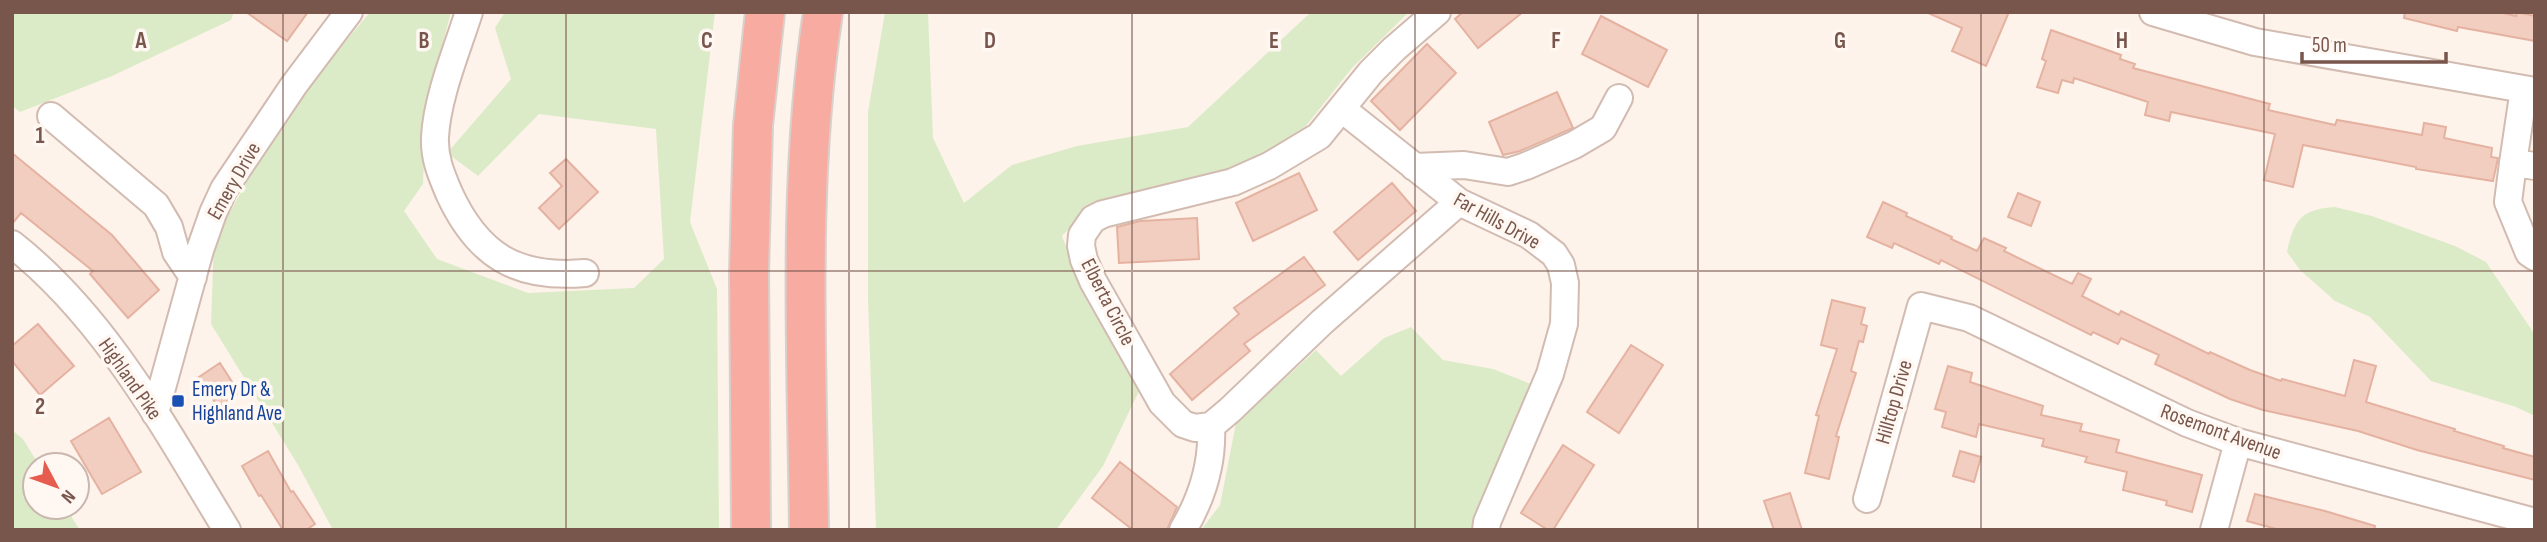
<svg xmlns="http://www.w3.org/2000/svg" width="2547" height="542" viewBox="0 0 2547 542" font-family="'Sofia Sans Condensed',sans-serif">
  <rect width="100%" height="100%" fill="#fdf3ea"/>
  <path fill="#dbebc7" d="M12 12H234L231 20 112 76 20 112 12 106Z
    M370 12H451L426 107 423 184 404 211 437 259 528 293 634 288 664 259 656 129 539 114 478 176 447 153 511 79 495 28 505 12H715L690 222 717 289 719 530H333L298 465 211 324 214 240 284 116Z
    M885 12H928L933 138 964 203 1012 165 1077 146 1188 127 1311 12H1409L1352 68 1302 131 1248 164 1088 208 1062 236 1088 303 1140 389 1103 466 1056 530H876L868 299V112Z
    M2335 207 2372 216 2455 246 2486 262 2535 335V416L2516 407 2431 381 2370 317 2335 301 2300 270 2287 252C2294 220 2301 209 2335 207Z
    M1411 327 1443 360 1493 369 1536 386 1472 530H1201L1220 505 1236 423 1316 350 1341 376 1384 338Z
    M12 430 23 439 39 465H35V507H65L80 530H12Z"/>
  <path fill="#f2cec1" stroke="#e5b2a1" stroke-width="2" d="M246 12H308L287 41Z
    M1463 12H1523L1478 48 1455 19Z
    M1926 12H2009L1986 66 1952 51 1962 28Z
    M2405 12H2499L2516 16 2517 12 2535 16V41L2458 27 2457 31 2404 18Z
    M1601 16 1667 50 1648 87 1582 54Z
    M2051 30 2121 55 2120 59 2135 64 2133 68 2270 104 2268 110 2335 125 2337 120 2422 135 2424 123 2446 127 2444 138 2492 148 2491 157 2498 158 2493 181 2416 169V167L2303 145 2293 187 2264 180 2275 134 2171 112 2169 121 2145 115 2148 102 2074 78 2073 83 2062 80 2058 93 2037 87 2046 61 2042 59Z
    M1427 44 1456 73 1400 130 1371 101Z
    M1557 92 1573 128 1520 151 1503 155 1489 122Z
    M12 153 112 235 159 290 128 318 90 274 93 271 21 213 12 224Z
    M566 159 598 192 559 229 539 208 562 186 550 173Z
    M1299 173 1317 210 1253 241 1236 203Z
    M1392 183 1416 211 1358 260 1334 232Z
    M2018 193 2040 202 2031 226 2008 217Z
    M1883 202 1907 213 1906 216 1952 237 1951 239 1977 251 1984 238 2006 248 2004 251 2072 284 2078 273 2091 279 2082 296 2119 315 2121 311 2209 354 2210 352 2250 370 2281 381 2282 379 2345 396 2354 360 2376 366 2366 402 2455 429 2454 431 2504 446 2503 448 2535 457V480L2417 450 2358 431 2263 410 2230 399 2155 364 2159 355 2121 338 2118 344 2093 332 2091 335 1941 260 1939 264 1894 243 1892 248 1867 237Z
    M1197 218 1199 259 1119 263 1117 227 1140 221Z
    M1304 257 1325 285 1244 344 1250 351 1192 400 1170 374 1239 314 1234 308Z
    M1832 300 1865 308 1861 324 1867 326 1863 342 1859 341 1851 371 1856 373 1836 436 1839 437 1829 479 1805 473 1819 416 1816 415 1837 349 1821 345Z
    M38 324 74 366 40 395 12 361V346Z
    M1631 345 1663 365 1619 433 1587 412Z
    M220 363 239 393 218 407 199 377Z
    M1948 366 1972 373 1970 382 2043 406 2041 415 2082 424 2080 431 2119 440 2116 452 2202 475 2192 512 2166 505 2167 501 2123 490 2127 472 2085 462 2087 457 2042 446 2044 439 1979 424 1976 437 1942 427 1946 412 1935 409Z
    M109 418 141 472 102 494 71 441Z
    M1563 445 1594 465 1553 530H1548L1521 513Z
    M268 451 291 492 293 491 315 524 306 530H283L261 495 259 496 242 466Z
    M1960 451 1981 457 1974 482 1953 476Z
    M1120 462 1177 507 1167 530H1133L1092 498Z
    M1790 493 1802 530H1774L1764 501Z
    M2255 494 2325 511 2375 526 2374 530H2280L2247 521Z"/>
  <g fill="none" stroke-linecap="round" stroke-linejoin="round">
    <defs>
      <path id="minor" d="M469 12C457 50 437 97 435 137 434 158 441 174 449 193 478 256 517 279 585 273
        M1437 12 1394 49 1371 72 1319 136 1269 166 1233 182 1103 214 1093 219 1082 235 1081 246 1084 260 1093 281 1162 403 1183 424 1195 428 1211 426 1230 410 1322 322 1459 202
        M2153 12 2255 42 2535 91
        M2524 89 2513 163 2535 166
        M1342 109 1459 202 1529 235 1554 254 1561 265 1565 283 1564 324 1550 374 1487 522 1486 530
        M51 116 156 205 169 227 176 252 193 277
        M2513 163 2508 202 2529 253 2535 257
        M1414 167 1464 165 1508 172 1526 166 1574 145 1603 128 1619 98
        M12 244C107 319 165 429 227 530
        M155 413 200 250 213 213 224 189 294 85 349 12
        M1867 499 1921 306 1969 318 2187 423 2238 442 2535 522
        M1183 530C1202 498 1213 463 1211 426
        M2214 530 2238 442"/>
      <path id="highway" d="M751 530 749 272 753 125 765 12
        M809 530C807 358 797 183 823 12"/>
    </defs>
    <use href="#minor" stroke="#d2bbb1" stroke-width="30"/>
    <use href="#highway" stroke="#d9d0cd" stroke-width="42"/>
    <use href="#minor" stroke="#fff" stroke-width="26"/>
    <use href="#highway" stroke="#f7aba1" stroke-width="38"/>
  </g>
  <path fill="none" stroke="#78564c" stroke-width="2" stroke-opacity="0.55" d="M283 12V530M566 12V530M849 12V530M1132 12V530M1415 12V530M1698 12V530M1981 12V530M2264 12V530M12 271H2535"/>
  <rect fill="#1a4fb4" stroke="#fff7f1" stroke-width="2.5" x="171" y="394" width="14" height="14" rx="3.5"/>
  <g text-anchor="middle" dominant-baseline="central" stroke-width="7" stroke-linejoin="round" paint-order="stroke">
    <g font-size="21" fill="#78564c" stroke="#fff7f1">
      <text transform="translate(234 181) rotate(-60)">Emery Drive</text>
      <text transform="translate(1497 221) rotate(29)">Far Hills Drive</text>
      <text transform="translate(1108 302) rotate(63)">Elberta Circle</text>
      <text transform="translate(130 379) rotate(55)">Highland Pike</text>
      <text transform="translate(1894 402) rotate(-74)">Hilltop Drive</text>
      <text transform="translate(2221 432) rotate(20)">Rosemont Avenue</text>
    </g>
    <g font-size="21" fill="#164399" stroke="#fff7f1" text-anchor="start">
      <text x="192" y="389">Emery Dr &amp;<tspan x="192" dy="24">Highland Ave</tspan></text>
    </g>
  </g>
  <g font-size="23" text-anchor="middle" font-weight="bold" fill="#78564c" stroke="#fff7f1" stroke-width="7" stroke-linejoin="round" paint-order="stroke">
    <text x="141" y="48">A</text>
    <text x="424" y="48">B</text>
    <text x="707" y="48">C</text>
    <text x="990" y="48">D</text>
    <text x="1274" y="48">E</text>
    <text x="1556" y="48">F</text>
    <text x="1840" y="48">G</text>
    <text x="2122" y="48">H</text>
    <text x="40" y="143">1</text>
    <text x="40" y="414">2</text>
  </g>
  <rect width="2547" height="542" fill="none" stroke="#78564c" stroke-width="28"/>
  <g transform="translate(56 486) rotate(131)"><circle r="33" fill="#fff7f1" stroke="#c9b7af" stroke-width="2"/>
  <path d="M0-5L12 26L0 18L-12 26Z" fill="#e65c4f"/>
  <text y="-10" font-size="19" font-weight="bold" text-anchor="middle" fill="#78564c">N</text>
  </g>
  <path d="M2302 52v10h144v-10" fill="none" stroke="#78564c" stroke-width="3.5"/>
  <text x="2312" y="52" font-size="21" fill="#78564c" stroke="#fff7f1" stroke-width="5" paint-order="stroke">50 m</text>
</svg>
